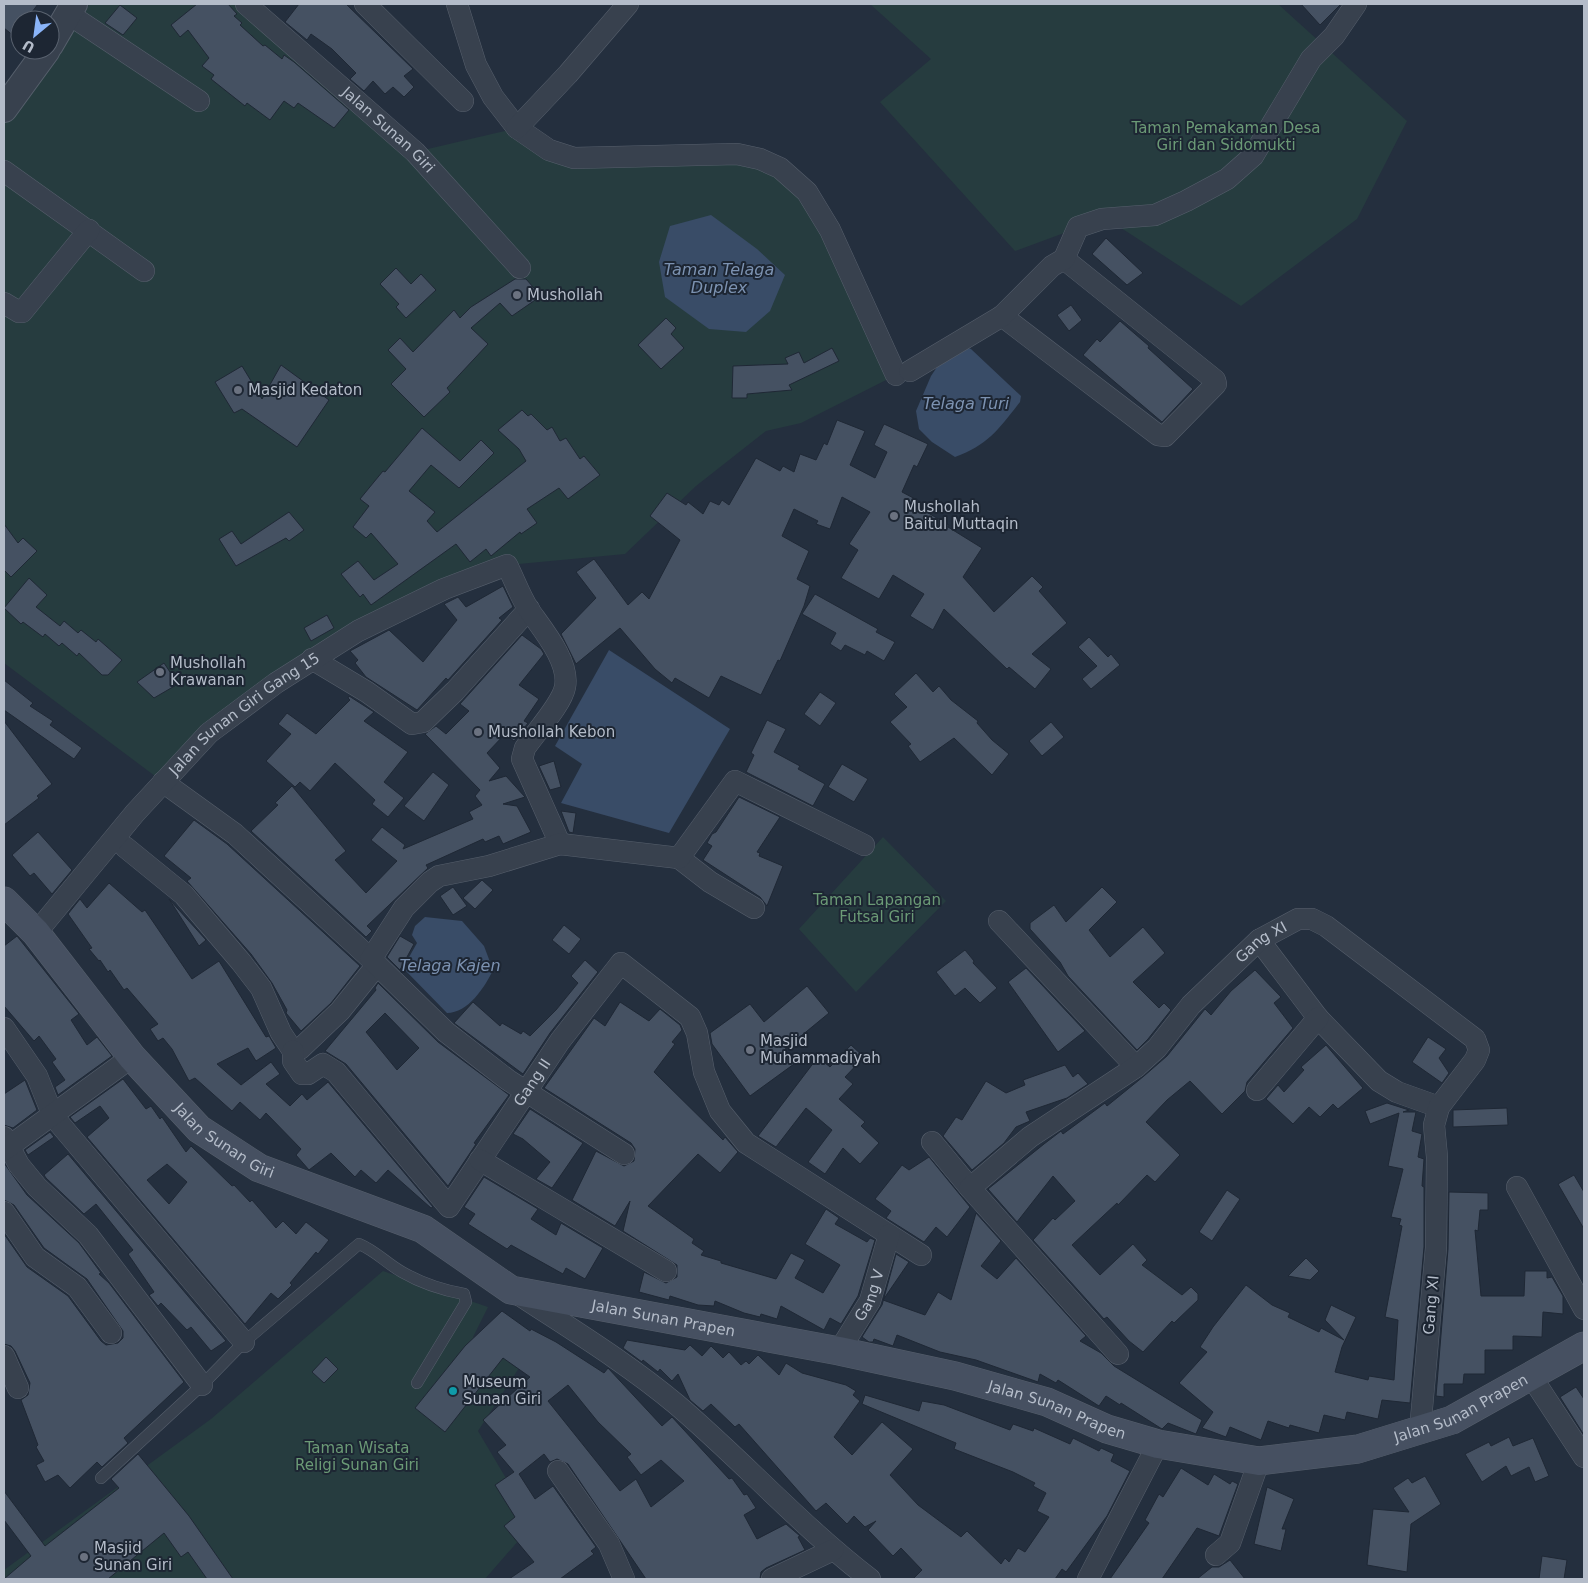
<svg xmlns="http://www.w3.org/2000/svg" width="1588" height="1583" viewBox="0 0 1588 1583" font-family="'DejaVu Sans',sans-serif">
  <rect width="100%" height="100%" fill="#242f3e"/>
  <path fill="#263c3f" d="M89 4H239L415 152 517 128 549 150 760 159 813 202 896 375 801 423 766 431 696 486 625 554 507 565 271 687 163 782 4 663V119L82 21Z
    M870 4H1278L1407 121 1357 219 1241 306 1115 224 1102 219 1015 251 880 102 931 59Z
    M883 837 946 901 856 992 799 929Z
    M383 1271 488 1307 473 1337 519 1368 478 1431 533 1524 485 1579H4V1570L211 1419Z"/>
  <path fill="#394c67" d="M711 215 757 249 785 275 770 311 746 332 709 329 665 297 659 262 670 226Z
    M966 347 971 349 1021 396 1020 402C999 429 988 445 955 457L932 442 919 429 916 411 931 376 941 361Z
    M609 650 730 729 669 833 561 803 582 764 555 746Z
    M425 917 462 921 484 946 493 970C485 987 468 1013 447 1013L403 968 417 943 412 935 415 926Z"/>
  <path fill="#455162" stroke="#1f2835" fill-rule="evenodd" d="M4 4H38L26 20H20V41L4 28Z
    M197 4H228L237 14 234 16 242 23 240 25 263 46 265 45 282 59 284 55 294 62 349 110 334 128 298 103 294 108 284 101 270 120 247 103 245 106 211 79 214 75 202 66 209 58 188 30 180 37 171 25Z
    M299 4H346L413 69 404 76 414 87 404 97 393 87 385 94 373 81 364 91 350 79 356 73 332 49 311 34 307 40 285 22Z
    M1301 4H1341L1320 25Z
    M120 5 137 18 123 35 105 23Z
    M1106 238 1143 273 1127 285 1092 254Z
    M396 268 411 284 421 274 436 290 406 318 396 307 399 304 380 284Z
    M515 279H526L541 296 512 316 500 303 471 328 488 344 447 388 450 392 424 417 391 384 406 369 388 350 400 338 413 352 454 310 460 318 471 307Z
    M1071 305 1082 320 1069 331 1057 315Z
    M666 318 676 328 671 334 684 348 661 369 638 345Z
    M1120 321 1149 346 1148 348 1193 389 1162 422 1083 355 1097 339 1100 342Z
    M832 348 839 361 789 385 792 390 747 394V398H732L733 366 788 364 785 358 799 352 804 363Z
    M281 365 329 400 297 447 242 409 234 413 215 382 242 366 262 399Z
    M522 410 528 416 531 414 547 430 552 427 560 441 566 438 580 459 584 456 600 475 568 499 559 488 527 509 537 523 521 534 520 532 491 556 486 549 470 562 456 544 371 605 363 594 360 597 341 574 358 561 374 580 398 564 371 533 366 538 353 527 369 506 360 499 383 471 385 472 422 428 460 461 481 440 494 453 459 488 431 465 409 491 435 512 427 521 437 532 526 461 519 449 498 430Z
    M837 420 865 431 850 465 875 478 887 452 874 445 884 424 928 444 917 467 914 465 902 492 919 501 916 506 949 525 948 527 982 548 963 577 994 612 1032 576 1043 587 1039 591 1067 623 1032 654 1051 669 1035 689 1009 667 1007 669 944 609 933 630 910 616 924 594 893 575 879 599 841 578 858 550 849 544 870 512 842 497 830 529 816 524 818 521 794 509 782 536 809 551 797 579 810 586 804 606 780 661 778 660 761 695 721 676 709 698 675 678 672 683 655 669 620 628 576 664 561 634 596 598 576 572 594 559 628 605 642 592 649 599 680 540 650 516 667 493 686 505 688 502 703 514 710 501 719 505 722 500 729 505 756 458 780 471 783 466 794 472 800 454 816 460 824 443 827 445Z
    M289 512 304 530 289 541 286 538 236 566 219 539 232 531 241 544Z
    M4 524 18 543 23 538 37 551 11 577 4 570Z
    M29 578 47 595 36 607 60 626 64 621 78 633 81 630 96 642 98 639 122 660 108 675H102L79 653 77 656 62 643 59 646 45 634 43 637 23 622 21 624 4 608Z
    M503 586 513 607 499 618 502 620 448 680 446 678 417 710 366 677 355 663 358 660 350 651 389 630 423 662 457 620 444 604 458 597 466 607Z
    M815 594 878 629 876 632 895 642 884 661 867 651 865 655 845 645 841 651 830 644 836 633 802 614Z
    M327 615 334 628 311 641 304 628Z
    M522 635 541 649 544 654 519 685 539 699 524 721 528 723 514 741 505 734 487 753 500 768 489 781 506 776 525 797 503 804 517 806 531 832 503 844 499 836 485 842 483 839 426 865 428 868 367 926 372 931 366 937 251 831 278 805 275 803 292 786 346 851 335 860 366 893 397 861 371 840 382 827 405 845 403 849 473 819 469 812 482 805 475 796 480 790 425 734 436 726 446 734 469 711 460 704Z
    M1089 637 1108 657 1111 654 1120 665 1091 689 1082 679 1097 666 1078 647Z
    M164 663 178 684 154 698 137 682Z
    M916 673 933 692 939 686 951 700 978 721 977 723 992 740 1009 754 992 775 954 738 920 762 908 746 911 744 890 722 907 707 894 694Z
    M4 680 33 703 30 706 53 721 50 725 82 748 74 759 4 710Z
    M820 692 836 703 820 726 804 714Z
    M349 696 374 712 364 721 408 752 384 782 404 798 388 817 372 804 375 800 335 763 310 791 300 782 295 787 266 761 291 734 278 724 287 713 316 734 350 700 348 698Z
    M767 720 786 729 774 752 800 766 798 769 825 784 813 806 746 772 754 755 751 753Z
    M4 721 52 784 37 796 39 798 4 825Z
    M1051 722 1064 737 1042 756 1029 741Z
    M554 761 561 787 550 790 539 766Z
    M842 764 868 779 854 802 828 787Z
    M433 772 449 785 424 821 404 806Z
    M739 797 780 817 757 852 760 853 759 856 783 866 767 906 760 897 703 860 712 846 707 843 712 834 716 832Z
    M561 811 576 813 573 833 569 832Z
    M194 820 227 844 360 966 331 1003 301 1031 286 1013 287 1010 272 983 251 954 187 881 191 878 164 856Z
    M38 832 72 870 52 894 34 873 30 876 12 855Z
    M482 880 493 890 475 909 463 898Z
    M109 883 142 912 145 910 192 979 219 961 266 1037 269 1036 276 1048 256 1061 248 1048 217 1064 241 1085 271 1062 280 1074 266 1084 290 1106 302 1094 307 1100 328 1082 433 1207 431 1208 388 1170 376 1183 361 1170 355 1177 331 1153 309 1170 296 1155 301 1149 266 1113 260 1120 240 1102 232 1111 195 1078 189 1081 172 1049 163 1038 158 1041 150 1029 158 1024 127 988 124 990 110 970 108 972 100 960 99 961 89 949 92 948 68 914 80 899 87 908Z
    M453 887 467 906 453 915 440 896Z
    M1102 887 1117 902 1089 930 1110 957 1143 927 1165 953 1133 982 1159 1008 1164 1003 1171 1010 1148 1039 1137 1050 1068 976 1060 962 1030 929V923L1054 905 1066 922Z
    M169 899 206 940 199 946Z
    M564 925 581 939 569 954 552 940Z
    M17 936 79 1014 71 1020 87 1045 97 1037 112 1056 58 1095 55 1087 65 1080 52 1062 56 1059 39 1036 34 1041 4 1006V946Z
    M400 936 414 944 400 970 387 957Z
    M965 950 974 961 973 963 997 988 980 1003 965 988 955 996 936 972Z
    M585 960 598 972 550 1033 523 1074 454 1023 473 1002 500 1026 502 1023 521 1034 523 1031 530 1036 556 1010 578 983 571 976Z
    M1026 968 1085 1031 1058 1052 1008 982Z
    M1255 970 1281 997 1274 1003 1293 1028 1247 1082 1245 1091 1222 1114 1190 1081 1167 1100 1146 1122 1180 1155 1155 1182 1147 1175 1118 1205 1117 1203 1072 1245 1100 1275 1133 1244 1147 1260 1142 1265 1182 1295 1191 1287 1198 1294V1300L1174 1323 1172 1321 1143 1352 1129 1341 1107 1317 1104 1319 1033 1240 1053 1218 1055 1220 1075 1201 1053 1176 1017 1222 988 1189 1044 1144 1061 1131 1063 1134 1105 1103 1107 1106 1144 1076 1167 1056 1205 1009 1211 1015 1231 991Z
    M378 983 438 1042 509 1095 474 1143 476 1144 448 1186 346 1064 325 1051 376 990 375 988ZM385 1013 419 1048 397 1070 366 1032Z
    M807 986 829 1013 784 1050 794 1064 750 1096 712 1044 710 1033 750 1004 764 1022Z
    M620 1002 649 1021 660 1009 680 1025 682 1030 672 1042 675 1044 654 1072 723 1140 725 1137 738 1152 720 1173 698 1154 648 1206 694 1239 692 1243 704 1251 701 1255 721 1261V1263L776 1279 791 1253 805 1260 795 1278 823 1293 840 1265 805 1244 826 1209 839 1218 835 1224 867 1242 870 1238 875 1240 858 1296 841 1324 830 1318 824 1330 781 1306 777 1319 761 1314 760 1317 744 1313 715 1301 714 1306 698 1305 670 1296 669 1300 639 1292 644 1272 666 1283 677 1277V1265L623 1231 630 1201 615 1226 572 1200 596 1151 624 1166 634 1161 635 1149 631 1143 544 1088 594 1018 605 1026Z
    M1428 1037 1446 1049 1439 1058 1449 1073 1442 1083 1412 1062Z
    M851 1045 864 1057 845 1077 853 1084 839 1099 865 1122 861 1126 879 1143 860 1164 843 1148 825 1174 808 1162 832 1130 806 1108 776 1147 758 1136 818 1057 830 1067Z
    M1326 1045 1363 1088 1338 1109 1333 1104 1320 1117 1309 1107 1293 1124 1266 1099 1278 1085 1284 1092 1304 1070 1301 1067Z
    M1065 1065 1073 1077 1078 1073 1088 1084 1067 1098 1026 1112 1030 1121 1016 1127 1004 1143 972 1170 943 1136 956 1117 962 1120 986 1081 1006 1093 1025 1085 1023 1080Z
    M123 1079 146 1109 151 1106 160 1119 162 1117 186 1152 191 1146 232 1186 234 1185 250 1202 252 1200 276 1228 283 1221 296 1234 306 1222 329 1240 318 1254 316 1252 290 1283 292 1285 278 1299 271 1293 245 1324 87 1137 109 1118 100 1106 75 1123 70 1117ZM167 1164 187 1182 169 1204 147 1180Z
    M25 1080 37 1110 13 1128 4 1125V1094Z
    M1387 1103 1409 1110 1403 1112H1416L1412 1131 1422 1134 1418 1157 1424 1159 1422 1186 1424 1187V1247L1410 1403 1382 1400 1378 1419 1347 1412 1345 1420 1324 1415 1319 1433 1290 1425 1289 1428 1268 1421 1261 1440 1230 1427 1226 1437 1202 1428 1213 1412 1179 1383 1207 1352 1200 1347 1213 1327 1246 1285 1272 1305 1290 1313 1288 1317 1319 1332 1321 1328 1344 1340 1325 1320 1331 1305 1356 1317 1342 1347 1335 1372 1368 1380 1369 1376 1394 1380 1398 1320 1385 1317 1402 1226 1399 1225 1401 1219 1391 1217 1403 1169 1388 1166 1399 1113 1370 1124 1365 1111Z
    M1507 1108 1508 1125 1453 1127V1110Z
    M530 1109 583 1143 552 1188 536 1179 550 1162 523 1139 513 1134Z
    M50 1132 54 1137 28 1155 25 1150Z
    M68 1154 226 1341 211 1351 191 1327 187 1330 161 1303 158 1306 149 1295 154 1292 128 1254 133 1250 96 1204 84 1214 46 1178 44 1175Z
    M929 1157 970 1207 947 1237 936 1227 924 1242 886 1218 891 1211 875 1199 902 1165 909 1170Z
    M4 1163 27 1195 79 1243 101 1273 99 1274 109 1283 184 1382 124 1438 128 1443 102 1467 97 1462 70 1488 58 1475 45 1482 36 1465 44 1461 36 1447 38 1445 21 1400 28 1395 30 1383 15 1351 11 1346 4 1344V1234L27 1267 68 1296 101 1341 106 1345 118 1343 123 1338V1331L87 1279 44 1248 14 1205 4 1200Z
    M1574 1175 1584 1192V1229L1558 1184Z
    M484 1177 538 1209 531 1219 556 1235 561 1223 603 1248 585 1279 566 1268 563 1274 511 1245 507 1249 468 1224 475 1214 464 1207Z
    M1227 1190 1240 1199 1212 1241 1199 1232Z
    M1449 1192 1488 1193V1210H1480L1478 1231 1475 1230 1481 1296H1524L1525 1271H1547V1278L1552 1277 1563 1296V1314L1543 1312 1542 1337 1513 1336V1350H1485V1374H1464L1463 1384H1444V1397L1436 1396 1448 1249Z
    M976 1213 1001 1241 981 1266 997 1279 1016 1258 1086 1336 1080 1341 1101 1353 1114 1366 1202 1420 1196 1434 1168 1423 1162 1429 1121 1403 1120 1405 1106 1396 1099 1406 1058 1380 1056 1383 1040 1374 1038 1382 976 1360 940 1352 897 1335 893 1346 874 1339 873 1342H869L862 1337 882 1305 896 1254 909 1262 883 1300 925 1315 938 1292 951 1300Z
    M1306 1258 1319 1271 1310 1280 1288 1276Z
    M502 1311 530 1331 531 1329 556 1342 604 1373 608 1368 662 1426 672 1417 729 1479 732 1478 744 1495 747 1494 756 1508 744 1515 757 1539 786 1524 800 1536 798 1537 805 1550 766 1568 761 1572 760 1579H646L568 1464 557 1459 550 1462 544 1454 519 1474 535 1499 553 1486 596 1547 591 1551 594 1554 560 1579H509L534 1562 504 1526 515 1517 495 1485 514 1472 497 1452 506 1445 483 1420 530 1377 503 1358 445 1432 415 1408 465 1346ZM568 1385 598 1422 631 1454 627 1457 641 1475 661 1460 684 1481 651 1507 636 1479 620 1491 548 1401Z
    M627 1340 685 1350 690 1345 702 1356 711 1346 723 1358 729 1352 741 1365 746 1361 749 1364 758 1355 779 1375 786 1363 802 1373 846 1385 856 1391 853 1395 860 1401 834 1437 852 1455 882 1422 913 1449 890 1475 918 1505 961 1537 967 1531 1001 1564 1005 1558 1009 1562 1018 1548 1025 1552 1049 1517 1037 1511 1046 1493 1033 1486 1035 1483 1013 1472 954 1449 956 1443 862 1404 865 1395 919 1411 922 1401 944 1405 1010 1430 1013 1424 1033 1431 1034 1428 1070 1444 1073 1438 1099 1451 1101 1448 1114 1454 1111 1461 1130 1471 1107 1516 1066 1572 1062 1569 1055 1579H913L922 1570 901 1548 893 1556 868 1530 876 1521 865 1527 854 1516 847 1524 826 1503 816 1511 739 1424 735 1427 711 1404 703 1411 690 1400 678 1374 672 1381 660 1369 658 1372 643 1360 642 1362 623 1348Z
    M326 1357 338 1369 324 1383 312 1372Z
    M1576 1387 1584 1399V1435L1560 1397Z
    M1509 1437 1513 1446 1533 1438 1549 1476 1535 1482 1529 1467 1511 1476 1506 1466 1482 1482 1465 1454 1489 1442 1491 1446Z
    M138 1454 189 1516 233 1579H207L188 1552 181 1557 164 1533 108 1579H4L31 1556 4 1520V1491L45 1546 119 1488 111 1479Z
    M1181 1468 1208 1485 1214 1474 1230 1484 1232 1481 1238 1484 1219 1536 1197 1528 1162 1579H1110L1149 1523 1145 1520 1159 1494 1163 1497Z
    M1425 1476 1441 1504 1411 1524 1407 1572 1367 1565 1373 1509 1409 1512 1393 1488 1408 1478 1412 1483Z
    M1267 1487 1294 1499 1282 1529H1286L1281 1551 1254 1544Z
    M1542 1556 1567 1560 1564 1579H1539Z
    M1230 1560 1245 1579H1197L1212 1567H1219Z"/>
  <g fill="none" stroke-linecap="round" stroke-linejoin="round">
    <defs>
      <path id="service" d="M101 1478 202 1385 244 1342 359 1244C376 1251 386 1263 402 1272 421 1283 442 1290 464 1294L466 1302 417 1383"/>
      <g id="minor">
        <path id="s1" d="M246 4 415 152 520 268"/>
        <path d="M365 4 463 101"/>
        <path d="M457 4 476 65 493 97 517 128 549 150 574 158 737 154 760 159 780 168 807 192 830 230 896 375"/>
        <path d="M70 15 199 101"/>
        <path d="M517 128 568 74 628 4"/>
        <path d="M4 171 144 271"/>
        <path d="M4 303 19 312H22L89 230"/>
        <path d="M1002 316 1158 435 1165 436 1216 384 1215 380 1064 259"/>
        <path d="M910 371 1002 316 1052 266 1064 259 1078 227 1102 219 1155 215 1186 201 1227 179 1253 156 1311 59 1334 36 1356 4"/>
        <path d="M312 659 367 692 412 724 423 722 455 691 529 609"/>
        <path d="M163 782 235 834 371 959"/>
        <path d="M125 847 184 895 241 962 261 988 281 1033 293 1051 300 1049 340 1011 377 965"/>
        <path d="M679 858 710 882 754 908"/>
        <path d="M999 921 1136 1067"/>
        <path id="s2" d="M36 933 135 813 209 733 276 683 358 631 444 589 507 565C514 579 520 596 529 610 543 630 570 662 565 687 562 704 535 733 525 748L522 759 560 844"/>
        <path d="M1259 940 1318 1018 1379 1081 1397 1092 1439 1107"/>
        <path d="M4 1028 37 1076 53 1116 244 1342"/>
        <path id="s3" d="M293 1051V1061L302 1074H308L323 1064 336 1072 449 1207 560 1041 621 963 690 1017 697 1033 704 1072 720 1111 746 1143 921 1255"/>
        <path d="M1257 1090 1318 1018"/>
        <path d="M4 1137 19 1165 37 1187 88 1235 202 1385"/>
        <path d="M932 1142 970 1188"/>
        <path d="M4 1150 132 1057"/>
        <path d="M624 1154 508 1080 446 1032 371 959 404 908 430 882 439 876 489 866 560 844 679 858 735 781 864 845"/>
        <path d="M480 1160 666 1271"/>
        <path d="M1517 1187 1584 1309"/>
        <path d="M4 1212 35 1257 77 1287 111 1333"/>
        <path d="M518 1294C571 1329 627 1363 676 1404 743 1461 801 1526 870 1579"/>
        <path id="s4" d="M839 1351 870 1301 889 1235"/>
        <path id="s5" d="M1118 1354 970 1188 1030 1137 1136 1067 1157 1048 1191 1005 1259 940 1298 919H1312L1326 926 1475 1039 1479 1050 1475 1060 1439 1107 1434 1125 1437 1157 1436 1248 1420 1431"/>
        <path d="M4 1356 18 1388"/>
        <path d="M1531 1376 1584 1457"/>
        <path d="M558 1471 609 1544 624 1579"/>
        <path d="M1216 1555 1230 1543 1259 1461"/>
        <path d="M772 1579 833 1550"/>
        <path d="M1088 1579 1158 1444"/>
      </g>
      <path id="tertiary" d="M50 45 74 4
        M4 109 47 50"/>
      <g id="secondary">
        <path id="s6" d="M4 901 36 933 132 1057 199 1129 259 1168 423 1229 511 1290 839 1351 955 1376 1047 1402 1107 1429 1158 1444 1259 1461 1358 1449 1452 1420 1584 1346"/>
      </g>
    </defs>
    <use href="#service" stroke="#565f6c" stroke-width="12"/>
    <use href="#minor" stroke="#565f6c" stroke-width="22"/>
    <use href="#tertiary" stroke="#565f6c" stroke-width="28"/>
    <use href="#secondary" stroke="#565f6c" stroke-width="29"/>
    <use href="#service" stroke="#38414e" stroke-width="11"/>
    <use href="#minor" stroke="#38414e" stroke-width="21"/>
    <use href="#tertiary" stroke="#38414e" stroke-width="26"/>
    <use href="#secondary" stroke="#465061" stroke-width="28"/>
  </g>
  <g fill="#6b7280" stroke="#1d2633" stroke-width="2">
    <circle cx="517" cy="295" r="5"/>
    <circle cx="238" cy="390" r="5"/>
    <circle cx="894" cy="516" r="5"/>
    <circle cx="160" cy="672" r="5"/>
    <circle cx="478" cy="732" r="5"/>
    <circle cx="750" cy="1050" r="5"/>
    <circle cx="84" cy="1557" r="5"/>
  </g>
  <circle fill="#0f9aa8" stroke="#1d2633" stroke-width="2" cx="453" cy="1391" r="5"/>
  <g text-anchor="middle" dominant-baseline="central" stroke-width="4" stroke-linejoin="round" paint-order="stroke">
    <g font-size="15" fill="#6b9a76" stroke="#1d2633">
      <text x="1226" y="128">Taman Pemakaman Desa<tspan x="1226" dy="17">Giri dan Sidomukti</tspan></text>
      <text x="877" y="900">Taman Lapangan<tspan x="877" dy="17">Futsal Giri</tspan></text>
      <text x="357" y="1448">Taman Wisata<tspan x="357" dy="17">Religi Sunan Giri</tspan></text>
    </g>
    <g font-size="15" fill="#b4bcc9" stroke="#1d2633">
      <text stroke="none"><textPath href="#s1" startOffset="190">Jalan Sunan Giri</textPath></text>
      <text stroke="none"><textPath href="#s2" startOffset="304">Jalan Sunan Giri Gang 15</textPath></text>
      <text stroke="none"><textPath href="#s5" startOffset="606">Gang XI</textPath></text>
      <text stroke="none"><textPath href="#s3" startOffset="391">Gang II</textPath></text>
      <text stroke="none"><textPath href="#s6" startOffset="328">Jalan Sunan Giri</textPath></text>
      <text stroke="none"><textPath href="#s4" startOffset="64">Gang V</textPath></text>
      <text transform="translate(1431 1305) rotate(-85)">Gang XI</text>
      <text stroke="none"><textPath href="#s6" startOffset="809">Jalan Sunan Prapen</textPath></text>
      <text stroke="none"><textPath href="#s6" startOffset="1634">Jalan Sunan Prapen</textPath></text>
      <text stroke="none"><textPath href="#s6" startOffset="1214">Jalan Sunan Prapen</textPath></text>
    </g>
    <g font-size="15" fill="#b4bcc9" stroke="#1d2633" text-anchor="start">
      <text x="527" y="295">Mushollah</text>
      <text x="248" y="390">Masjid Kedaton</text>
      <text x="904" y="507">Mushollah<tspan x="904" dy="17">Baitul Muttaqin</tspan></text>
      <text x="170" y="663">Mushollah<tspan x="170" dy="17">Krawanan</tspan></text>
      <text x="488" y="732">Mushollah Kebon</text>
      <text x="760" y="1041">Masjid<tspan x="760" dy="17">Muhammadiyah</tspan></text>
      <text x="463" y="1382">Museum<tspan x="463" dy="17">Sunan Giri</tspan></text>
      <text x="94" y="1548">Masjid<tspan x="94" dy="17">Sunan Giri</tspan></text>
    </g>
    <g font-size="16" font-style="italic" fill="#7c92b1" stroke="#1d2633">
      <text x="719" y="269">Taman Telaga<tspan x="719" dy="18">Duplex</tspan></text>
      <text x="966" y="403">Telaga Turi</text>
      <text x="450" y="965">Telaga Kajen</text>
    </g>
  </g>
  <rect width="1588" height="1583" fill="none" stroke="#b4bcc9" stroke-width="10"/>
  <g transform="translate(35 35) rotate(209)"><circle r="24" fill="#1d2633" stroke="#59626f"/>
  <path d="M0-4L9 19L0 12L-9 19Z" fill="#8ab4f8"/>
  <text y="-8" font-size="14" font-weight="bold" text-anchor="middle" fill="#b4bcc9">U</text>
  </g>
</svg>
